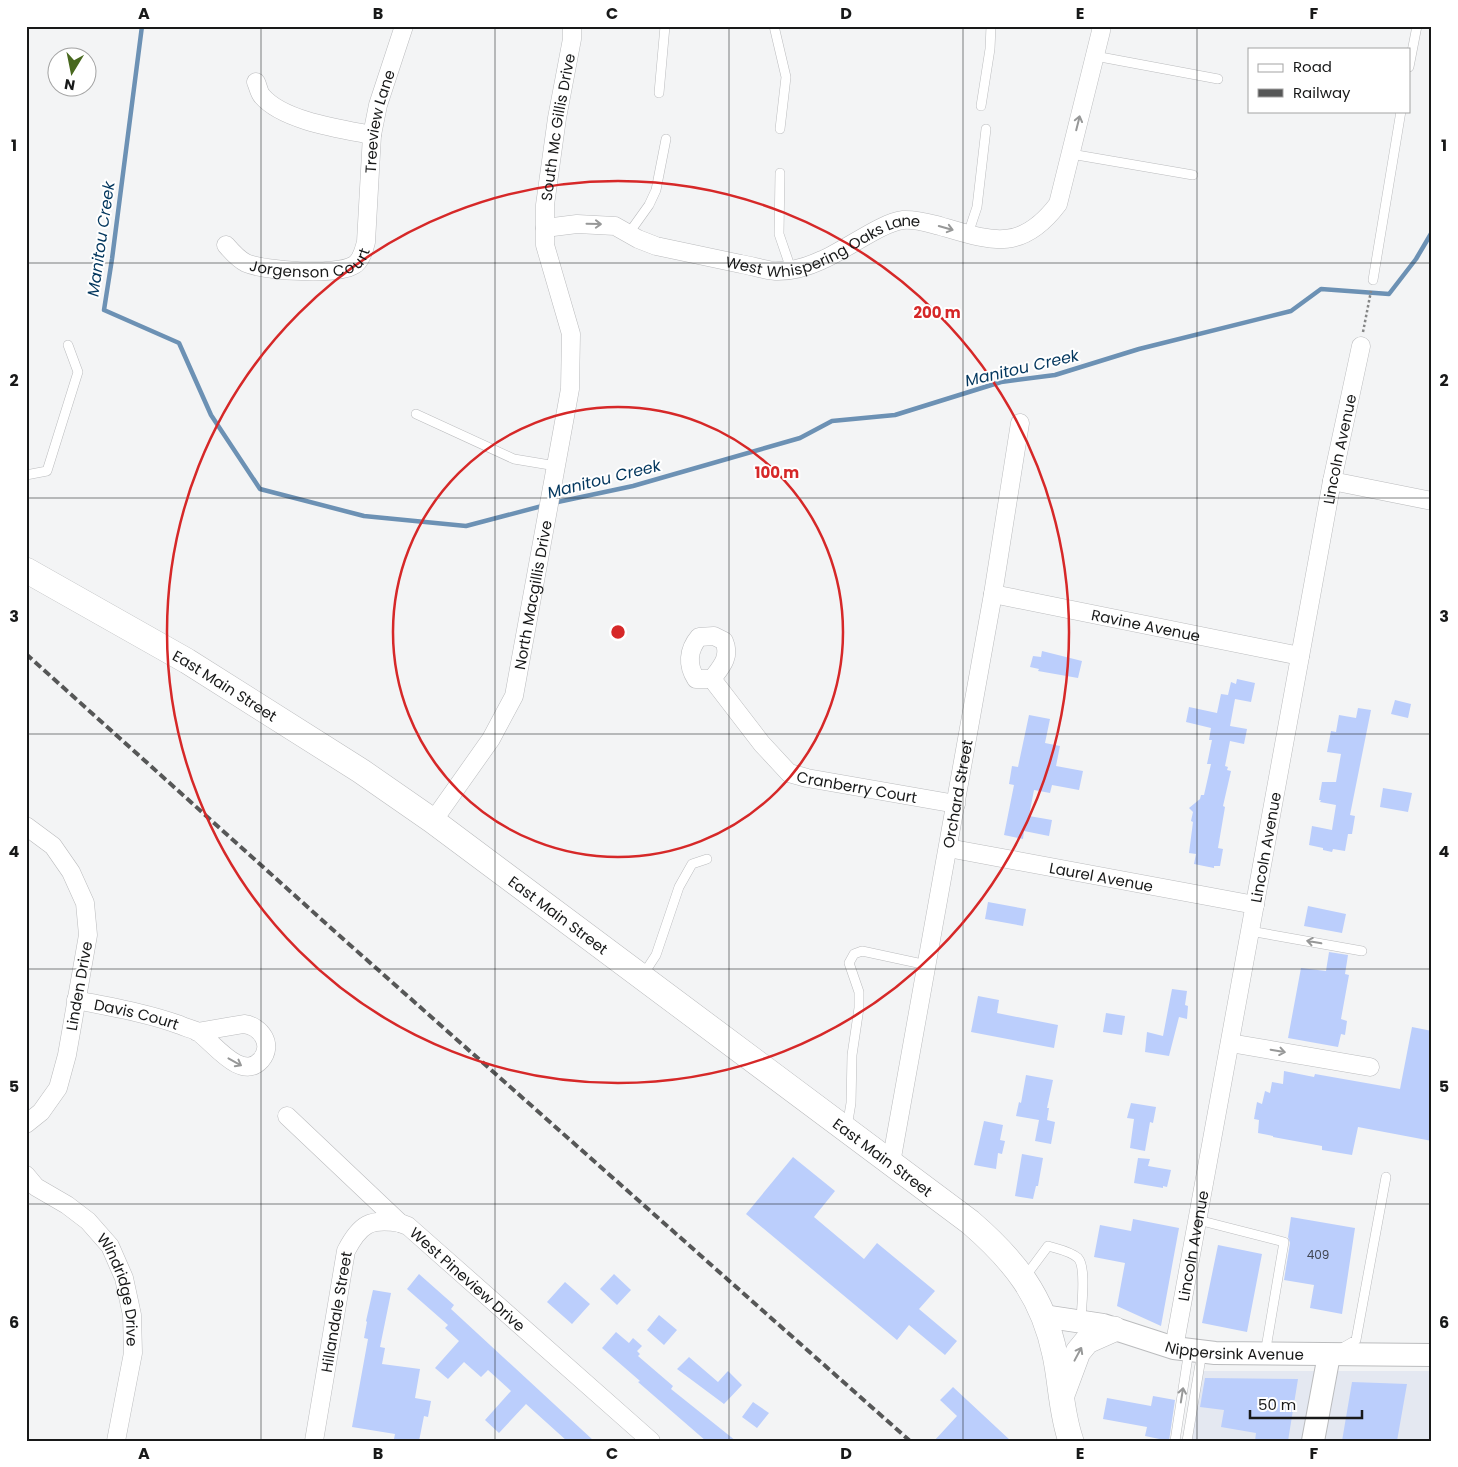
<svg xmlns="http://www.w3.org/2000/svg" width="1458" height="1467" viewBox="0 0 1458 1467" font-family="Poppins,sans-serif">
  <rect width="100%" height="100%" fill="#f3f4f5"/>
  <path fill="#e4e8f1" d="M1202 1371H1431L1432 1441H1190Z"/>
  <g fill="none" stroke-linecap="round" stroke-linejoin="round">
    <path stroke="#6c91b4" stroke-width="4.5" d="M142 26 112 259 104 310 179 343 211 415 260 489 364 516 466 526 546 505
      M553 503 633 486 800 438 832 421 895 415 1001 382 1055 375 1139 349 1291 311 1321 289 1389 294 1416 259 1432 232"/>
  </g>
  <path fill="#bbcefc" d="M1042 651 1082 661 1078 678 1038 671 1039 669 1030 667 1033 656 1041 657Z
    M1237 679 1255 683 1251 702 1235 699 1230 726 1247 729 1244 744 1230 741 1225 766 1228 767 1227 770 1231 771 1223 806 1225 807 1218 848 1223 849 1220 866H1214V868L1194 864 1196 854 1189 853 1193 822 1191 821 1193 812 1189 808 1200 799 1201 795H1204L1211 764H1207L1212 740H1209L1211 728 1186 722 1189 707 1217 713 1221 694 1228 695 1231 682 1236 684Z
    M1395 700 1411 704 1408 718 1391 714Z
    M1358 708 1371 710 1350 815 1355 816 1352 834H1348L1345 851 1333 849 1332 852 1323 850V848L1309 845 1312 826 1332 830 1336 805 1320 802 1321 800H1319L1322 782H1336L1341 754 1327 752 1331 731 1336 732 1339 715 1356 718Z
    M1029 715 1050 719 1045 743 1060 746 1056 766 1083 771 1079 790 1052 785 1050 793 1034 790 1029 816 1052 820 1049 836 1024 831 1023 839 1004 835 1014 785 1009 784 1012 766 1018 767Z
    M1383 788 1412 793 1408 812 1380 807Z
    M988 902 1026 909 1023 926 985 919Z
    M1308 906 1346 914 1342 933 1304 926Z
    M1329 952 1348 955 1345 974 1349 975 1341 1019 1347 1021 1345 1035 1341 1034 1338 1047 1288 1038 1301 968 1326 971Z
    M1172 989 1187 991 1185 1005 1188 1006 1187 1019 1179 1017 1169 1056 1145 1052 1147 1032 1163 1036Z
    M978 996 999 1000 997 1013 1058 1025 1054 1048 971 1032Z
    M1106 1013 1125 1016 1122 1035 1103 1032Z
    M1412 1027 1432 1031V1141L1358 1127 1352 1155 1322 1150V1146L1273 1137V1136L1258 1133 1259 1120 1254 1119 1257 1102 1262 1104 1265 1091 1270 1093 1272 1082 1283 1084 1284 1071 1314 1077 1315 1074 1400 1089Z
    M1026 1075 1053 1080 1047 1108H1049L1047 1120 1055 1122 1051 1144 1035 1141 1039 1120 1016 1116 1019 1102 1021 1103Z
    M1131 1103 1156 1107 1153 1123 1150 1122 1145 1151 1130 1148 1134 1119 1127 1118Z
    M984 1121 1003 1125 1000 1140 1005 1141 1002 1154 998 1153 996 1169 974 1165Z
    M1022 1154 1043 1158 1038 1186H1036L1033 1199 1015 1196Z
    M793 1157 835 1191 814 1217 864 1259 877 1243 935 1291 919 1309 957 1341 945 1355 909 1325 897 1340 746 1214Z
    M1138 1158 1150 1159 1148 1166 1171 1170 1167 1187 1163 1186V1188L1134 1183Z
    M1291 1217 1355 1228 1342 1314 1310 1308 1314 1285 1284 1280 1290 1243 1288 1237Z
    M1133 1219 1179 1228 1161 1326 1117 1306 1125 1263 1094 1257 1100 1225 1131 1231Z
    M1218 1245 1262 1254 1247 1332 1202 1323Z
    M419 1274 454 1305 451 1309 594 1441H567L526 1404 499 1433 485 1420 511 1391 488 1370 481 1377 464 1362 448 1379 435 1368 459 1341 445 1328 448 1325 407 1289Z
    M614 1274 631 1290 617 1305 600 1289Z
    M565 1282 590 1304 572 1324 547 1302Z
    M373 1290 391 1293 380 1347 385 1348 382 1364 420 1369 415 1398 431 1401 428 1417 424 1416 419 1441 394 1439 395 1434 352 1427 368 1339 364 1338 367 1322 366 1321Z
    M659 1315 677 1330 664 1345 647 1330Z
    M616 1332 629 1343 633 1338 642 1346 637 1351 640 1354 638 1356 673 1386 671 1389 736 1441H706L638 1382 640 1381 602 1348Z
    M689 1357 718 1382 728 1371 742 1385 724 1404 677 1369Z
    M1205 1378 1298 1379 1288 1441H1255L1256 1433 1221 1427 1224 1410 1200 1407Z
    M1352 1382 1407 1384 1397 1441H1342Z
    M953 1387 1011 1441H934L957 1416 940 1400Z
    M1153 1396 1175 1400 1169 1441 1145 1436 1147 1427 1103 1419 1107 1398 1151 1406Z
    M753 1402 769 1413 757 1428 742 1417Z"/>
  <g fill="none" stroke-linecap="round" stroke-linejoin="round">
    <defs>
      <path id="service" d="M774 26 786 77 780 129
        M1095 56 1218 79
        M1409 67 1417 26
        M659 93 665 26
        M981 106 990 49 991 26
        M1071 154 1193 175
        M780 173 779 234 791 269
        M629 233 649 205 656 190 666 139
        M968 234 977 207 986 129
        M1373 280 1401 111
        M416 414 514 459 556 466
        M26 475 47 471 78 372 68 345
        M1250 931 1362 951
        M643 975 656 955 679 887 692 864 707 859
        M847 1127 851 1103 852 1055 859 1008V992L849 963 854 954 862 951 927 965
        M1198 1220 1284 1242 1265 1354
        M1025 1277 1048 1246C1058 1249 1070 1251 1078 1258 1087 1268 1081 1308 1081 1321
        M1342 1348 1356 1340 1386 1177
        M1175 1441 1189 1350
        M1187 1441 1202 1352"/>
      <g id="minor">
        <path d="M256 82C258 86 259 93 262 96 283 121 341 129 372 135"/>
        <path id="s1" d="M545 228 577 224 615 226 638 239 656 246C685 252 713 258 741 264 753 266 767 271 778 271 793 271 809 266 822 260 844 251 882 222 903 220 916 219 928 223 940 226 991 241 1021 253 1058 204L1101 31V26"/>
        <path id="s2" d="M226 245C232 252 238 259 246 263 265 271 337 276 354 265 361 261 364 250 366 242L372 135 378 105 404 26"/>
        <path d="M1332 481 1432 501"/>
        <path id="s3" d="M993 594 1300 656"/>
        <path d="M714 636 724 641C731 657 721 667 712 679H696C687 665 688 650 699 637Z"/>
        <path id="s4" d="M712 679 762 744 789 773 807 778 956 804"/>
        <path id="s5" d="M433 821 491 739 514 696 570 389 571 334 545 245V205L557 118 572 39V26"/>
        <path d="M26 826 53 846 71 872 85 903 88 935 67 1055 58 1088 41 1112 26 1124"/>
        <path id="s6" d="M948 848 1255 905"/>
        <path id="s7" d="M76 1000C111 1007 147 1013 180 1025 186 1028 193 1029 198 1032 214 1043 241 1082 261 1060 274 1045 261 1026 244 1024L197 1032"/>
        <path d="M1230 1043 1370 1067"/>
        <path id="s8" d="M287 1116 400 1223 408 1226 651 1441"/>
        <path id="s9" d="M891 1163 993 594 1020 423"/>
        <path id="s10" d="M26 1175 36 1187 67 1205 88 1221 110 1246 124 1278 132 1315 133 1353 116 1441"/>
        <path id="s11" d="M1174 1348 1332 481 1361 346"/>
        <path id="s12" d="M314 1441 346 1251C360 1224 370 1218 400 1223"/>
      </g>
      <g id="tertiary">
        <path id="s13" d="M1043 1316 1103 1325 1174 1348 1215 1353 1432 1355"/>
        <path d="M1313 1441 1329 1355"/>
      </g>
      <g id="secondary">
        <path id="s14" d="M26 570 187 661 361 771 433 821 970 1222C1014 1260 1043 1296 1055 1355 1061 1383 1061 1413 1071 1441"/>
        <path d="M1062 1395 1078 1352 1087 1341 1114 1329"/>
      </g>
    </defs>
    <use href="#service" stroke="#bbbcbe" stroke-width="10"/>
    <use href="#minor" stroke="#bbbcbe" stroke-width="19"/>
    <use href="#tertiary" stroke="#bbbcbe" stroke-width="24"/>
    <use href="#secondary" stroke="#bbbcbe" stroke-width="26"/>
    <path stroke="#858686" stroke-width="2.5" stroke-dasharray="2.5 2.5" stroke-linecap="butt" d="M1363 332 1371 291"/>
    <use href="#service" stroke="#fff" stroke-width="9"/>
    <use href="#minor" stroke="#fff" stroke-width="18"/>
    <use href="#tertiary" stroke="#fff" stroke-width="22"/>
    <use href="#secondary" stroke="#fff" stroke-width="25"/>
    <path stroke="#565757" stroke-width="4" stroke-dasharray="8 4" stroke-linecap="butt" d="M26 654 341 937 910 1441"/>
  </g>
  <defs><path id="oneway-shaft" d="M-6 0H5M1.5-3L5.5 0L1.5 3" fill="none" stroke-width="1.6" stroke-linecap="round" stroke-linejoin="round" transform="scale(1.25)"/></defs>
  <g stroke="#979898">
    <use href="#oneway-shaft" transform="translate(1078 123) rotate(-76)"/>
    <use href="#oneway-shaft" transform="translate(594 224) rotate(1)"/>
    <use href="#oneway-shaft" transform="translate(946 228) rotate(16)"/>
    <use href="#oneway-shaft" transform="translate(1314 942) rotate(-170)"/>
    <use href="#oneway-shaft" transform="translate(1278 1051) rotate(10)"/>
    <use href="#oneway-shaft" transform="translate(235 1062) rotate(29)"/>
    <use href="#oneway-shaft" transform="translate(1078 1354) rotate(-62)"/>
    <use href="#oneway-shaft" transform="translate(1182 1395) rotate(-81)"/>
  </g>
  <path fill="none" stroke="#181919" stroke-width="1" stroke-opacity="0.55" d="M261 26V1441M495 26V1441M729 26V1441M963 26V1441M1197 26V1441M26 263H1432M26 498H1432M26 734H1432M26 969H1432M26 1204H1432"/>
  <g fill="none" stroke="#d62828" stroke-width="2.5">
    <circle cx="618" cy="632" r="225"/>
    <circle cx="618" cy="632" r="451"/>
  </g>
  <g text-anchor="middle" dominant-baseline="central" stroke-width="4" stroke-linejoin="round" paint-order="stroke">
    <g font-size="12" fill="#414652">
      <text x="1318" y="1254">409</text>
    </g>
    <g font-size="15" fill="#181919" stroke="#fff">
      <text stroke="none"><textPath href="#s2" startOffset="285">Treeview Lane</textPath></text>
      <text stroke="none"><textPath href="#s5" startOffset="728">South Mc Gillis Drive</textPath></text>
      <text stroke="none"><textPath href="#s1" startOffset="291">West Whispering Oaks Lane</textPath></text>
      <text stroke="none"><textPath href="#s2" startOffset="94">Jorgenson Court</textPath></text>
      <text stroke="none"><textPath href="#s11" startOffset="914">Lincoln Avenue</textPath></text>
      <text stroke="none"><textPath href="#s5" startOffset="252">North Macgillis Drive</textPath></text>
      <text stroke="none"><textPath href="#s3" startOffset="156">Ravine Avenue</textPath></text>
      <text stroke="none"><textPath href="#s14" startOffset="230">East Main Street</textPath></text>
      <text stroke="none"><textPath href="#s4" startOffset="191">Cranberry Court</textPath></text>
      <text stroke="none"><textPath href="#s9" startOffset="375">Orchard Street</textPath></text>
      <text stroke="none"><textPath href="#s11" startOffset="509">Lincoln Avenue</textPath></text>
      <text stroke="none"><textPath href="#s6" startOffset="156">Laurel Avenue</textPath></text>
      <text stroke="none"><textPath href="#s14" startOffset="635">East Main Street</textPath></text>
      <text transform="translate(79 986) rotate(-80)">Linden Drive</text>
      <text stroke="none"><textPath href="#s7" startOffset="62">Davis Court</textPath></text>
      <text stroke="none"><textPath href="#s14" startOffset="1040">East Main Street</textPath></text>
      <text stroke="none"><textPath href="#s11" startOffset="104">Lincoln Avenue</textPath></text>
      <text stroke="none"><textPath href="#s8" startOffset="244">West Pineview Drive</textPath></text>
      <text stroke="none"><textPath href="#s10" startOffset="156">Windridge Drive</textPath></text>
      <text stroke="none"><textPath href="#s12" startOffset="131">Hillandale Street</textPath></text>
      <text stroke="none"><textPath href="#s13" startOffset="196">Nippersink Avenue</textPath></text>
    </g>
    <g font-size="16" font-style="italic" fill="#03375e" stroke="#fff">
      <text transform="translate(101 239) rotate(-82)">Manitou Creek</text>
      <text transform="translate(1022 368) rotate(-13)">Manitou Creek</text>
      <text transform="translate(604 479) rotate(-14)">Manitou Creek</text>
    </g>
  </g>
  <circle cx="618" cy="632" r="8" fill="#d62828" stroke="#fff" stroke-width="2.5"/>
  <g font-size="15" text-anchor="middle" font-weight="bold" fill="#d62828" stroke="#fff" stroke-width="4" stroke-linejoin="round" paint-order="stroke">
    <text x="937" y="318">200 m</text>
    <text x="777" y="478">100 m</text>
  </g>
  <rect width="1458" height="1467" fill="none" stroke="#ffffff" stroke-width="55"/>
  <rect x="1248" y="48" width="162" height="65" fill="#ffffff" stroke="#a3a3a3"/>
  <rect x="1258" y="64" width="25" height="8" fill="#ffffff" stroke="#a3a3a3"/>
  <text x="1293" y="72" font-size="15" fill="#181919">Road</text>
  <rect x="1258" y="89" width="25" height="8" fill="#565757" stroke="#a3a3a3"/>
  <text x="1293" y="98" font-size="15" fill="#181919">Railway</text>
  <g transform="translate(72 72) rotate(190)"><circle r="24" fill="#ffffff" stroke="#a3a3a3"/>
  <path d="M0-4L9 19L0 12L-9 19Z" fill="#48681e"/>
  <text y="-8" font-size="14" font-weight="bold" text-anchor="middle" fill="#181919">N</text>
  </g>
  <path d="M1250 1410v8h112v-8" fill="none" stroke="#181919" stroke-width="2.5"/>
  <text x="1258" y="1410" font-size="15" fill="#181919" stroke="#ffffff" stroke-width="4" paint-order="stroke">50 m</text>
  <rect x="28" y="28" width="1402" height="1412" fill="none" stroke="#181919" stroke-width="2"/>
  <g font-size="16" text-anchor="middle" font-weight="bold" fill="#181919">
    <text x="144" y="19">A</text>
    <text x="378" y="19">B</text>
    <text x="612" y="19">C</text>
    <text x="846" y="19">D</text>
    <text x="1080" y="19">E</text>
    <text x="1314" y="19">F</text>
    <text x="14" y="151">1</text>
    <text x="1444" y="151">1</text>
    <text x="14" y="386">2</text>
    <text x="1444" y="386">2</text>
    <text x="14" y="622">3</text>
    <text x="1444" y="622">3</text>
    <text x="14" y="857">4</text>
    <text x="1444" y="857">4</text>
    <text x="14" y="1092">5</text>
    <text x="1444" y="1092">5</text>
    <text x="14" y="1328">6</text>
    <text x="1444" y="1328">6</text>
    <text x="144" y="1459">A</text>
    <text x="378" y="1459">B</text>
    <text x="612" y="1459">C</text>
    <text x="846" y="1459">D</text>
    <text x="1080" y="1459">E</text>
    <text x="1314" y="1459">F</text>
  </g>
</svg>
